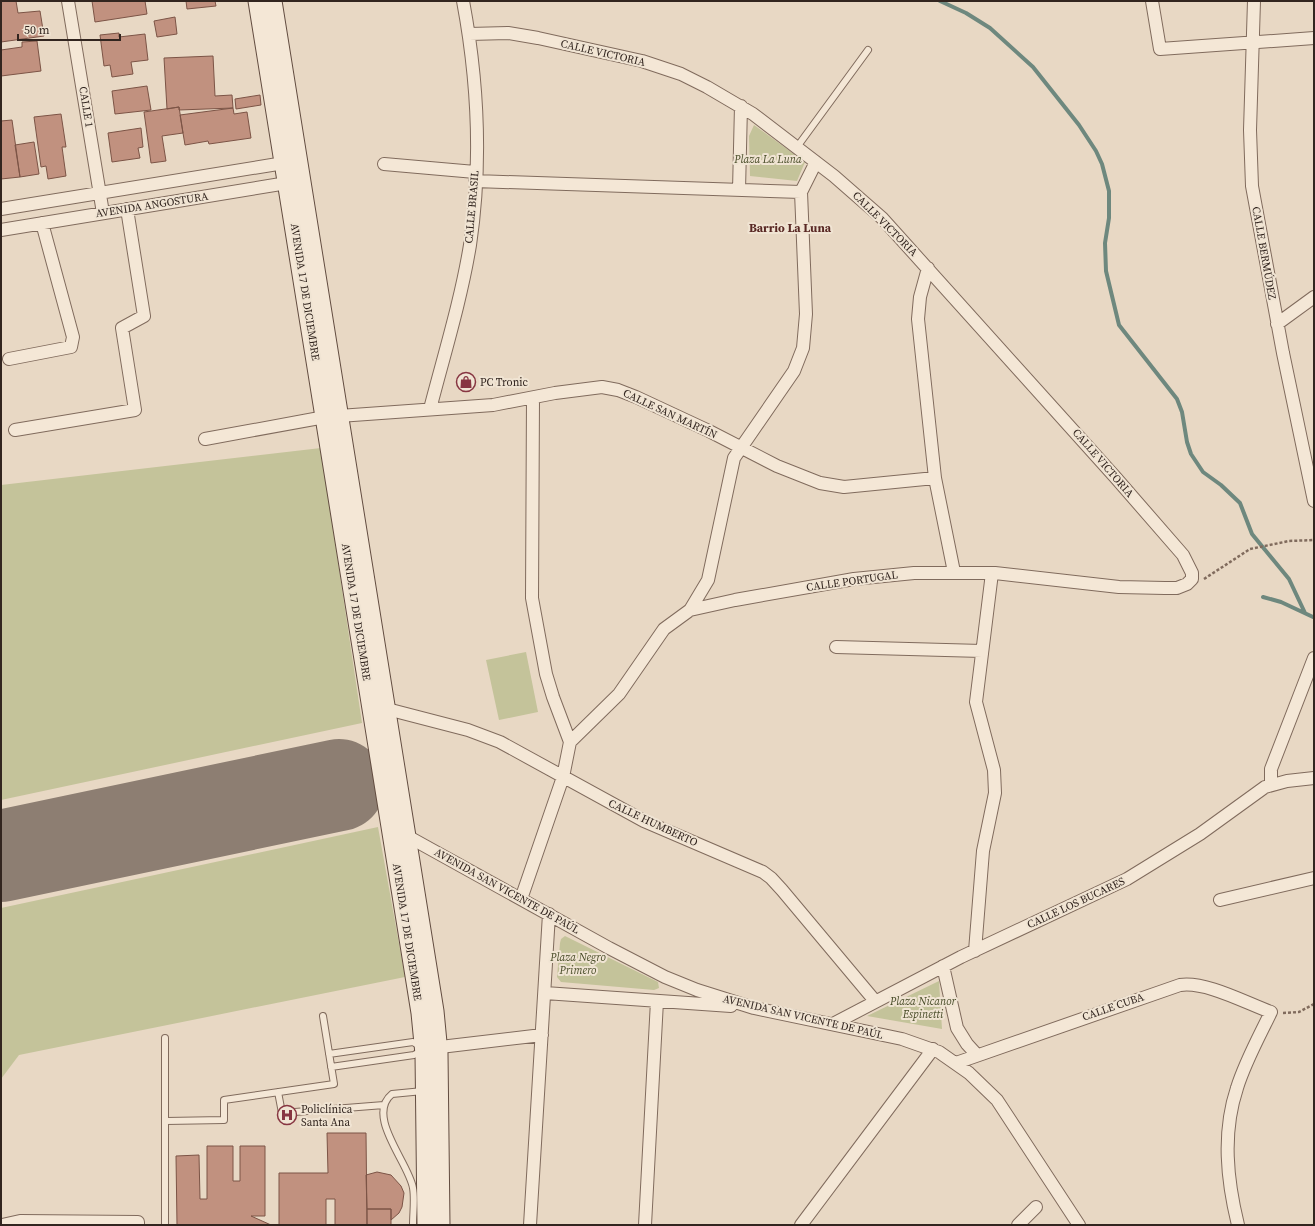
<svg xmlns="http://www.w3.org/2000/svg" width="1315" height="1226" viewBox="0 0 1315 1226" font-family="'Source Serif 4',serif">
  <rect width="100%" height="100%" fill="#e8d8c4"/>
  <path fill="#c4c39a" d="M754 125 805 162 797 181 750 176 749 136Z
    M321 448 362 723 1 800V485Z
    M526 652 538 712 499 720 486 660Z
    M378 827 405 977 19 1055 1 1079V908Z
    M565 936 658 982 659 988 654 990 561 982 557 977 560 943 561 939Z
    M939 981 942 1029 867 1016Z"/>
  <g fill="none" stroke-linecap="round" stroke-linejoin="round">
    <path stroke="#6e887e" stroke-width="4" d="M940 1 966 13 990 28 1033 67 1079 125 1096 151 1102 164 1109 191V218L1105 243 1106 271 1119 325 1177 399 1182 412 1187 442 1191 454 1203 472 1221 485 1240 503 1252 534 1289 579 1305 613
      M1263 597 1281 602 1313 617"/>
    <path stroke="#8d7e72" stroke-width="92" d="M1 856 339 785"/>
  </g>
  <path fill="#c1917f" stroke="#7c5446" d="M1 1H16L18 13 40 11 44 36 1 42Z
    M92 1H145L147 14 95 22Z
    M181 1H215L216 6 187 9 186 1Z
    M175 17 177 34 157 37 154 21Z
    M119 33V37L145 34 148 60 131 62 133 74 112 77 110 65 104 66 100 35Z
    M37 41 41 71 1 76V50L22 47V42Z
    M213 56 215 96 232 95 233 108 179 110V107L167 109 164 58Z
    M147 86 151 110 115 114 112 91Z
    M260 95 261 105 236 109 235 99Z
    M179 107 183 133 162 136 166 161 151 163 144 112Z
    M233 108 234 114 247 112 251 138 209 144 208 141 185 145 180 115Z
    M61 114 66 147H62L66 176 48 179 46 166 41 167 34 117Z
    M12 120 20 177 1 179V121Z
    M141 128 143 147 138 148 140 158 112 162 108 133Z
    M34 142 39 174 20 177 15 145Z
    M327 1133H366L367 1225H335V1199H326V1225H279V1173H328Z
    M207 1146H233V1181H240V1146H265V1216H251L271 1225H177L176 1156 199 1155 200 1199H207Z
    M377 1172 391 1175 401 1186 404 1193 402 1207 399 1213 391 1220V1209H367L366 1175Z
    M367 1209H391V1225H367Z"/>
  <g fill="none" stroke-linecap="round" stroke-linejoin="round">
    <defs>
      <path id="lane" d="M797 147 868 50
        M165 1038V1225
        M329 1054 413 1042 424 1049 414 1055 331 1067
        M278 1092 282 1113 384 1105
        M166 1121 224 1120V1100L334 1084 323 1016
        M413 1225C413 1213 415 1199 413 1188 409 1163 365 1116 392 1094L423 1091"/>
      <path id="street" d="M68 1 103 213
        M1152 1 1160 49 1314 38
        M1254 1 1250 130 1252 186 1283 353 1314 501
        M469 34 508 33 538 38 642 61 681 74 707 87 753 114 834 176 882 218 1116 478 1183 555 1192 573V579L1187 584 1177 588H1165L1119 587 995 573H914L854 579 735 600 690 610 664 629 619 694 570 742
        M384 164 475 172
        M475 181 801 192
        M739 190 741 106
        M1 209 290 162
        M1 230 293 182
        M928 268 920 297 918 319 935 478 954 572
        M1277 324 1314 297
        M9 359 71 347 73 337 42 223
        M430 409C444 355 461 300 470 245 482 164 478 81 463 1
        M15 430 135 410 122 328 144 316 127 209
        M205 439 325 417 493 405 555 393 602 387 618 390 636 397 709 431 777 466 820 483 844 487 935 478
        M690 610 708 580 734 458 794 371 803 348 806 314 801 192 816 162
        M836 647 982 651
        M387 709 468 730 500 742 644 821 763 872 771 878 782 890 875 1001
        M1271 785V769L1314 658
        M407 836 609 948 665 977 697 990 754 1008 902 1039 939 1052 969 1073 997 1100 1079 1225
        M521 899 563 777 570 742 553 697 546 674 532 598 533 398
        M1220 900 1314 878
        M975 951 983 851 995 793 994 770 976 702 992 573
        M943 966 957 1028 967 1044 977 1055
        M545 993 731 1006
        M833 1024 961 957 1127 879 1200 834 1265 787 1287 781 1314 778
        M432 1048 542 1035
        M956 1063 1180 985C1206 981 1246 1003 1271 1012 1259 1037 1245 1062 1237 1088 1222 1133 1227 1180 1238 1225
        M2 1225 20 1221 138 1222V1225
        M530 1225 549 914
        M645 1225 657 1001
        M801 1225 933 1049
        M1018 1225 1036 1207"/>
      <path id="secondary" d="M257 1 420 1013 424 1054 426 1225
        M273 1 435 1011 439 1053 441 1225"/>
    </defs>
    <use href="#lane" stroke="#806b5d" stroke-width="8"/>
    <use href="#street" stroke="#806b5d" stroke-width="14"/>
    <use href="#secondary" stroke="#624c40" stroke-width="19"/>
    <path stroke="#806b5d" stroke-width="2.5" stroke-dasharray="3 2" stroke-linecap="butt" d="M1204 579 1250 549 1289 541 1314 540
      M1283 1013 1299 1012 1314 1004"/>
    <use href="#lane" stroke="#f4e7d6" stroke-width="6"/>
    <use href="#street" stroke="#f4e7d6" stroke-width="12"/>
    <use href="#secondary" stroke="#f4e7d6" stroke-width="17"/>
  </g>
  <defs>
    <symbol id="shop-ring" viewBox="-11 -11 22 22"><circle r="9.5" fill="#f0e4d3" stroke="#873541" stroke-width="1.5"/><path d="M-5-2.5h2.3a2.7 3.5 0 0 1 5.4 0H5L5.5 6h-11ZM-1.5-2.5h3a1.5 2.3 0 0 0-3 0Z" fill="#873541"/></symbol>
    <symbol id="hospital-ring" viewBox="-11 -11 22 22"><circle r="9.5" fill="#f0e4d3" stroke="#873541" stroke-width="1.5"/><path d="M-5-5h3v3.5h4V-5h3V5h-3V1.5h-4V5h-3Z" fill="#873541"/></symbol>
  </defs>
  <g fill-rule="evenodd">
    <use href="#shop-ring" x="455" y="371" width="22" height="22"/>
    <use href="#hospital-ring" x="276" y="1104" width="22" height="22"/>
  </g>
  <g text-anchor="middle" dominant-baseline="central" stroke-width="4" stroke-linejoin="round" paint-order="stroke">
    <g font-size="11" fill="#32251f" stroke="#f0e4d3">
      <text transform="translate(603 53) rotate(13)">CALLE VICTORIA</text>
      <text transform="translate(86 107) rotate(81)">CALLE 1</text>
      <text transform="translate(152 205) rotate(-9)">AVENIDA ANGOSTURA</text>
      <text transform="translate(472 207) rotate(-85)">CALLE BRASIL</text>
      <text transform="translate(885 224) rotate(45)">CALLE VICTORIA</text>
      <text transform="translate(1264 253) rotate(80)">CALLE BERMÚDEZ</text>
      <text transform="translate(305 292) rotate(81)">AVENIDA 17 DE DICIEMBRE</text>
      <text transform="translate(670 414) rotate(25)">CALLE SAN MARTÍN</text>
      <text transform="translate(1103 463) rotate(49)">CALLE VICTORIA</text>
      <text transform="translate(852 581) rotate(-8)">CALLE PORTUGAL</text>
      <text transform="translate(356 612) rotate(81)">AVENIDA 17 DE DICIEMBRE</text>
      <text transform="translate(653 823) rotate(25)">CALLE HUMBERTO</text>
      <text transform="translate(507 891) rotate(29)">AVENIDA SAN VICENTE DE PAÚL</text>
      <text transform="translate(1076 903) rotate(-25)">CALLE LOS BUCARES</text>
      <text transform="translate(407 932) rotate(81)">AVENIDA 17 DE DICIEMBRE</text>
      <text transform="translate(1113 1007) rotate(-19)">CALLE CUBA</text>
      <text transform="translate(803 1017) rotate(13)">AVENIDA SAN VICENTE DE PAÚL</text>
    </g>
    <g font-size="11" font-style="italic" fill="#484c28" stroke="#f0e4d3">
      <text x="768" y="159">Plaza La Luna</text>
      <text x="578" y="957">Plaza Negro<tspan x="578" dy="13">Primero</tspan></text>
      <text x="923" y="1001">Plaza Nicanor<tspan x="923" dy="13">Espinetti</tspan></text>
    </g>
    <g font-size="11" fill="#32251f" stroke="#f0e4d3" text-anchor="start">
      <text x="480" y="382">PC Tronic</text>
      <text x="301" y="1109">Policlínica<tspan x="301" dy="13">Santa Ana</tspan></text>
    </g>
    <g font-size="12" font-weight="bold" fill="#592824" stroke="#f0e4d3">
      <text x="790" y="228">Barrio La Luna</text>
    </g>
  </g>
  <rect width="1315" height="1226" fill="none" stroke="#32251f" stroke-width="4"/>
  <path d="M18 34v6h102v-6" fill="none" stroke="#32251f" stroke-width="2"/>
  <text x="24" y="34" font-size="12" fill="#32251f" stroke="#f0e4d3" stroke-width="3" paint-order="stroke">50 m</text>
</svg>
